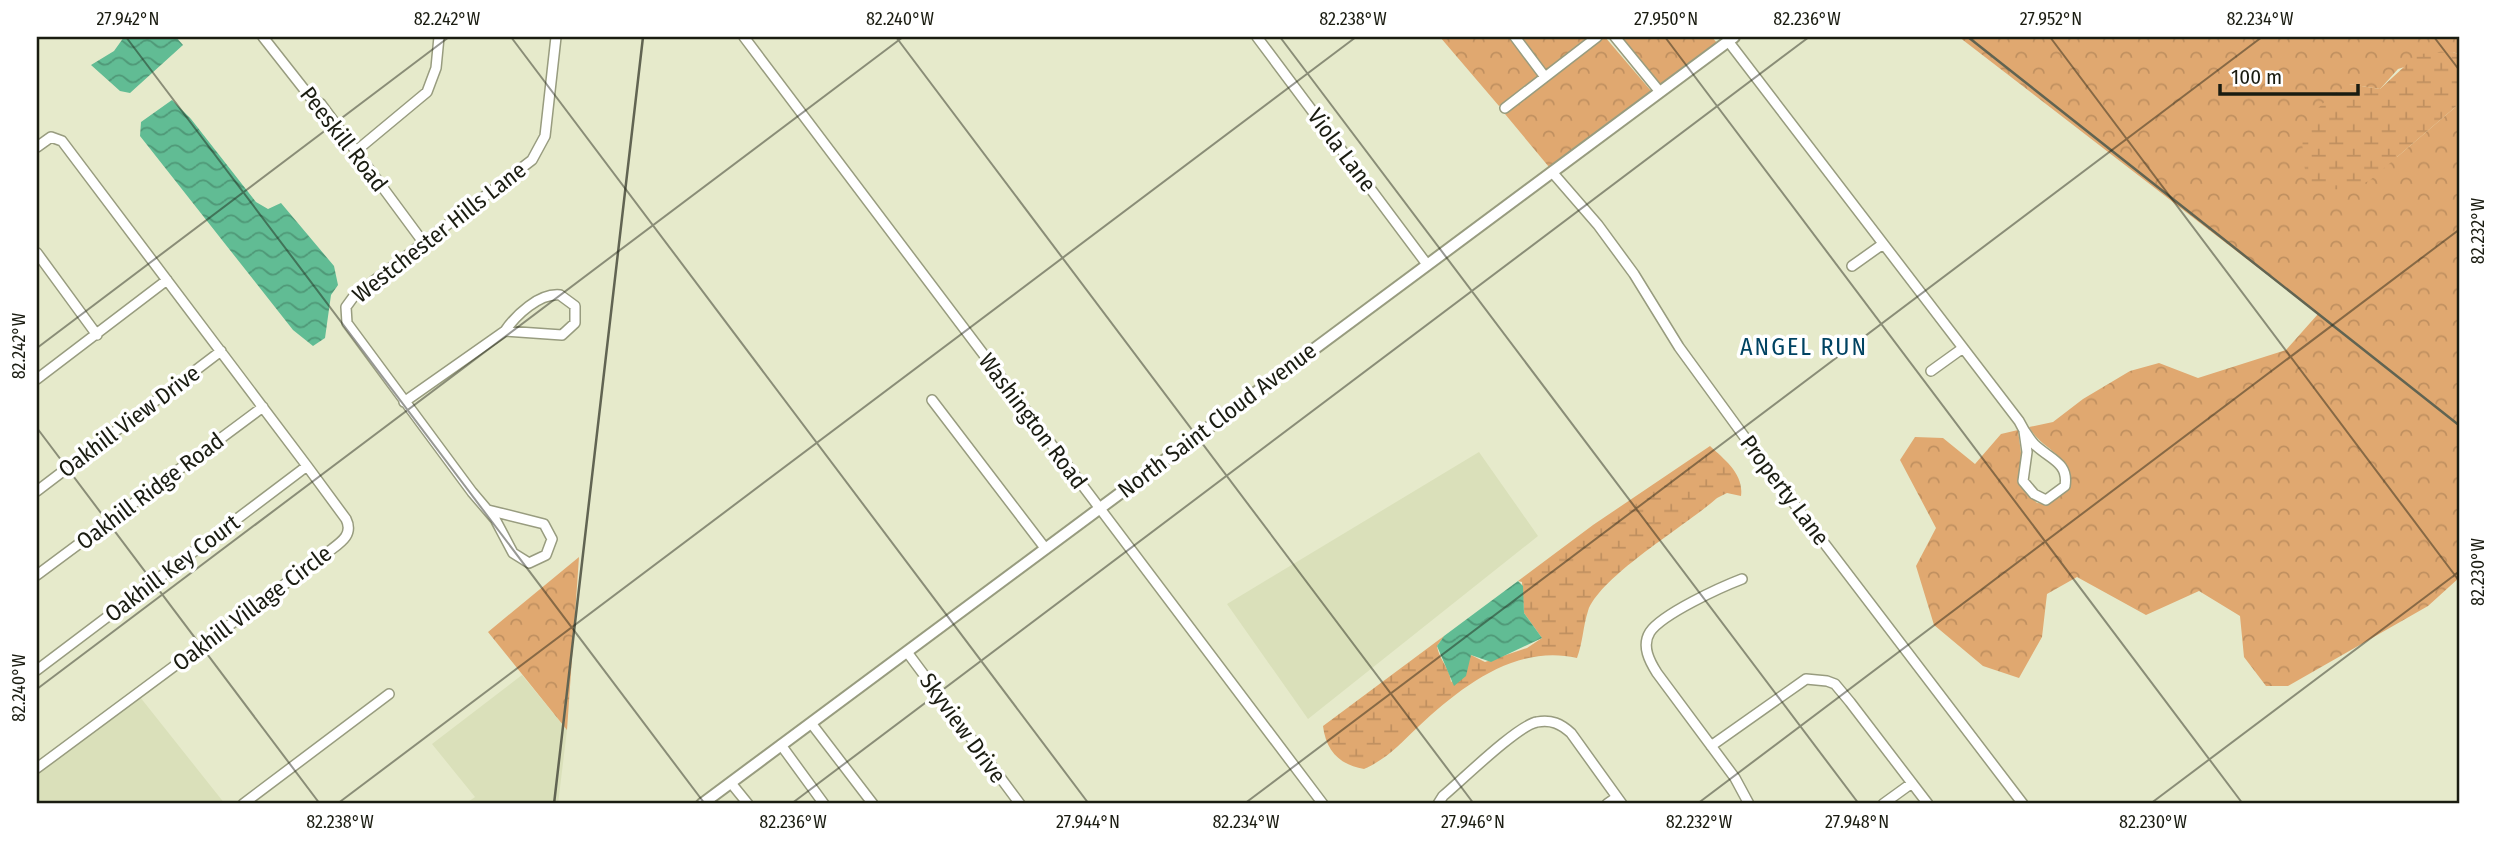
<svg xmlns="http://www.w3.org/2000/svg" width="2497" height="841" viewBox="0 0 2497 841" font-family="'Fira Sans Condensed',sans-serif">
  <defs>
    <pattern id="forest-crowns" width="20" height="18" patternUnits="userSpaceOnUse" patternTransform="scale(1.75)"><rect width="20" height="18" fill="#e0a870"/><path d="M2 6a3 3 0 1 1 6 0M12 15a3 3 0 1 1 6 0" fill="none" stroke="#c09060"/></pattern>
    <pattern id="wetland-marsh" width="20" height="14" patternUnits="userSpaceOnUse" patternTransform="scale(1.75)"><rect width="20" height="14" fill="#e0a870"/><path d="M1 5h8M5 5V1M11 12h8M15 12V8" fill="none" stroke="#c09060"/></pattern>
    <pattern id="water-waves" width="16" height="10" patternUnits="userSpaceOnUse" patternTransform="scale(1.75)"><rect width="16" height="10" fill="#61bc94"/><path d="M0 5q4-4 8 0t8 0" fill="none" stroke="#4f9877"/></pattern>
  </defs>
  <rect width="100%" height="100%" fill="#e6eacb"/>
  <path fill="#dae0ba" d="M1479 452 1538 536 1308 719 1227 604Z
    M522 675 567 730 558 804H465L475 797 432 744Z
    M140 697 225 804H37V774Z"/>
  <path fill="url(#forest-crowns)" d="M1440 37H1509L1538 76 1499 106Z
    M1522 37H1590L1546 70Z
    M1605 37 1652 92 1549 167 1505 114Z
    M1622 37H1712L1717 43 1661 85Z
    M1959 37H2460V55L2453 52 2398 69 2380 89 2349 84 2397 157 2460 103V577L2428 606 2288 686H2266L2244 657 2240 616 2199 591 2146 615 2077 577 2047 594 2042 637 2019 678 1983 666 1934 625 1916 566 1936 528 1900 460 1915 437 1943 438 1975 464 2001 434 2018 430 2021 453 2019 484 2037 503 2048 504 2069 489C2078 457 2042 451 2029 427L2053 422 2083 399 2130 371 2159 363 2198 378 2286 350 2318 314Z
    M579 557 567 730 488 632Z"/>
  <path fill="url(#wetland-marsh)" d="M2453 52 2460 55V103L2369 181 2348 189 2310 190C2295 136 2300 115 2349 84L2380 89 2418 54Z
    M1710 446C1725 460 1744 474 1741 496L1727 493 1717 498C1687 525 1600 576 1588 611 1583 626 1583 642 1577 658 1516 644 1462 686 1419 726 1401 743 1387 759 1364 769 1340 765 1326 751 1323 726L1444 636 1437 646C1439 660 1450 668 1451 682L1468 667V658L1471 655 1485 662 1527 648 1542 638 1524 613 1522 582 1518 581 1593 525Z"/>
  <path fill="url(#water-waves)" d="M124 37H176L183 45 130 93 120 91 91 65 114 51Z
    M172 100 191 119 256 202 268 209 281 203 334 266 338 285 331 295 325 338 313 346 293 330 140 136 141 122Z
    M1518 581 1523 586 1524 613 1542 638 1491 662 1471 655 1466 676 1454 686 1437 646 1444 636Z"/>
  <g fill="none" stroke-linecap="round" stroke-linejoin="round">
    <defs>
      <path id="minor" d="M263 37 311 98 321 104 423 242
        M744 37 1323 804
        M1257 37 1426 263
        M1515 37 1545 77
        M1615 37 1660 92
        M1728 41 2019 421C2023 429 2028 437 2034 444 2049 459 2069 462 2065 486L2046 500 2034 494 2023 481 2027 452 2024 431
        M1505 108 1597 37
        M37 147 51 137 62 141 307 466 346 519C354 535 340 543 328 552L37 768
        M356 151 427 92 436 68 439 37
        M1552 172 1598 225 1634 274 1679 347 1773 476 2023 804
        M37 253 97 335
        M1852 266 1883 244
        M1931 371 1963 348
        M37 379 167 280
        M932 400 1045 548
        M404 402 505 331C516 315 539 293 560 295L575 306V323L562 335 505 331
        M37 491 221 351
        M488 510 544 524 552 539 546 555 529 563 513 553 495 519 472 492 347 323 346 307 354 296 532 160 545 136 556 37
        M37 575 263 407
        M1742 579C1721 587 1662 614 1650 632 1641 646 1650 662 1657 673L1735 778 1749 804
        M907 652 1020 804
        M37 670 307 466
        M811 723 873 804
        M781 745 824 804
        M1711 746 1806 679 1827 681 1835 684 1850 702 1928 804
        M731 783 748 804
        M243 804 389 694
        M1438 804 1443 796C1461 781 1518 725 1537 722 1551 719 1561 724 1571 733L1622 804
        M1607 804 1617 797
        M1883 804 1912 783"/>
      <path id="tertiary" d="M702 804 1734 37"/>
    </defs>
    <use href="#minor" stroke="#989c7f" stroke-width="12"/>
    <use href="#tertiary" stroke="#989c7f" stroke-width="14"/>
    <use href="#minor" stroke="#fff" stroke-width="9"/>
    <use href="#tertiary" stroke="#fff" stroke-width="10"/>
    <path stroke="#616452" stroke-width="2.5" d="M1968 37 2460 426
      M554 804 643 37"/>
  </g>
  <path fill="none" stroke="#1a1c11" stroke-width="2" stroke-opacity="0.45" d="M126 37 705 804M511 37 1089 804M896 37 1474 804M1280 37 1859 804M1665 37 2243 804M2050 37 2460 582M2434 37 2460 71M37 348 449 37M37 428 320 804M37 689 903 37M337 804 1356 37M791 804 1809 37M1244 804 2262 37M1697 804 2460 229M2150 804 2460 571"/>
  <g text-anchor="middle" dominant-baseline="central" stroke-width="7" stroke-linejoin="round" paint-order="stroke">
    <g font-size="23" fill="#1a1c11" stroke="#fff">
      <text transform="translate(344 139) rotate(52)">Peeskill Road</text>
      <text transform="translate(1342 150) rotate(53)">Viola Lane</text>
      <text transform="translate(439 232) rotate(-38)">Westchester Hills Lane</text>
      <text transform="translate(1217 420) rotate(-37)">North Saint Cloud Avenue</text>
      <text transform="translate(129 421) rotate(-37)">Oakhill View Drive</text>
      <text transform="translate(1033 421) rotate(53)">Washington Road</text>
      <text transform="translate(1785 490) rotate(53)">Property Lane</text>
      <text transform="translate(150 491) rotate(-37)">Oakhill Ridge Road</text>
      <text transform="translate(172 568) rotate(-37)">Oakhill Key Court</text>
      <text transform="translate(252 608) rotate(-37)">Oakhill Village Circle</text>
      <text transform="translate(963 728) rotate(54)">Skyview Drive</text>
    </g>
    <g font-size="24" letter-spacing="2" fill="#004362" stroke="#fff">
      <text x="1804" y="347">ANGEL RUN</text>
    </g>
  </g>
  <rect width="2497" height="841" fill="none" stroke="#ffffff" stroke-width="77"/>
  <path d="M2220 84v10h138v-10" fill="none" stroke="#1a1c11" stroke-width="3.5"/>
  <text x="2231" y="84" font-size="21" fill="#1a1c11" stroke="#ffffff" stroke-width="5" paint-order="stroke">100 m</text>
  <rect x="38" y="38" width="2420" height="764" fill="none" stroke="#1a1c11" stroke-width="2.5"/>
  <g font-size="18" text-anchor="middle" fill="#1a1c11">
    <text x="128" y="25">27.942°N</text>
    <text x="447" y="25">82.242°W</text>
    <text x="900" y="25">82.240°W</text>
    <text x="1353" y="25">82.238°W</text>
    <text x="1666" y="25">27.950°N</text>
    <text x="1807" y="25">82.236°W</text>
    <text x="2051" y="25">27.952°N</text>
    <text x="2260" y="25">82.234°W</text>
    <text transform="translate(2478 231) rotate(-90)" y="6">82.232°W</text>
    <text transform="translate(19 346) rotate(-90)" y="6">82.242°W</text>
    <text transform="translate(2478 572) rotate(-90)" y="6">82.230°W</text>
    <text transform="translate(19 688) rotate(-90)" y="6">82.240°W</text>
    <text x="340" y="828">82.238°W</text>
    <text x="793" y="828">82.236°W</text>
    <text x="1088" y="828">27.944°N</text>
    <text x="1246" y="828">82.234°W</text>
    <text x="1473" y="828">27.946°N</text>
    <text x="1699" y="828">82.232°W</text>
    <text x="1857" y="828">27.948°N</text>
    <text x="2153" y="828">82.230°W</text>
  </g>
</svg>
